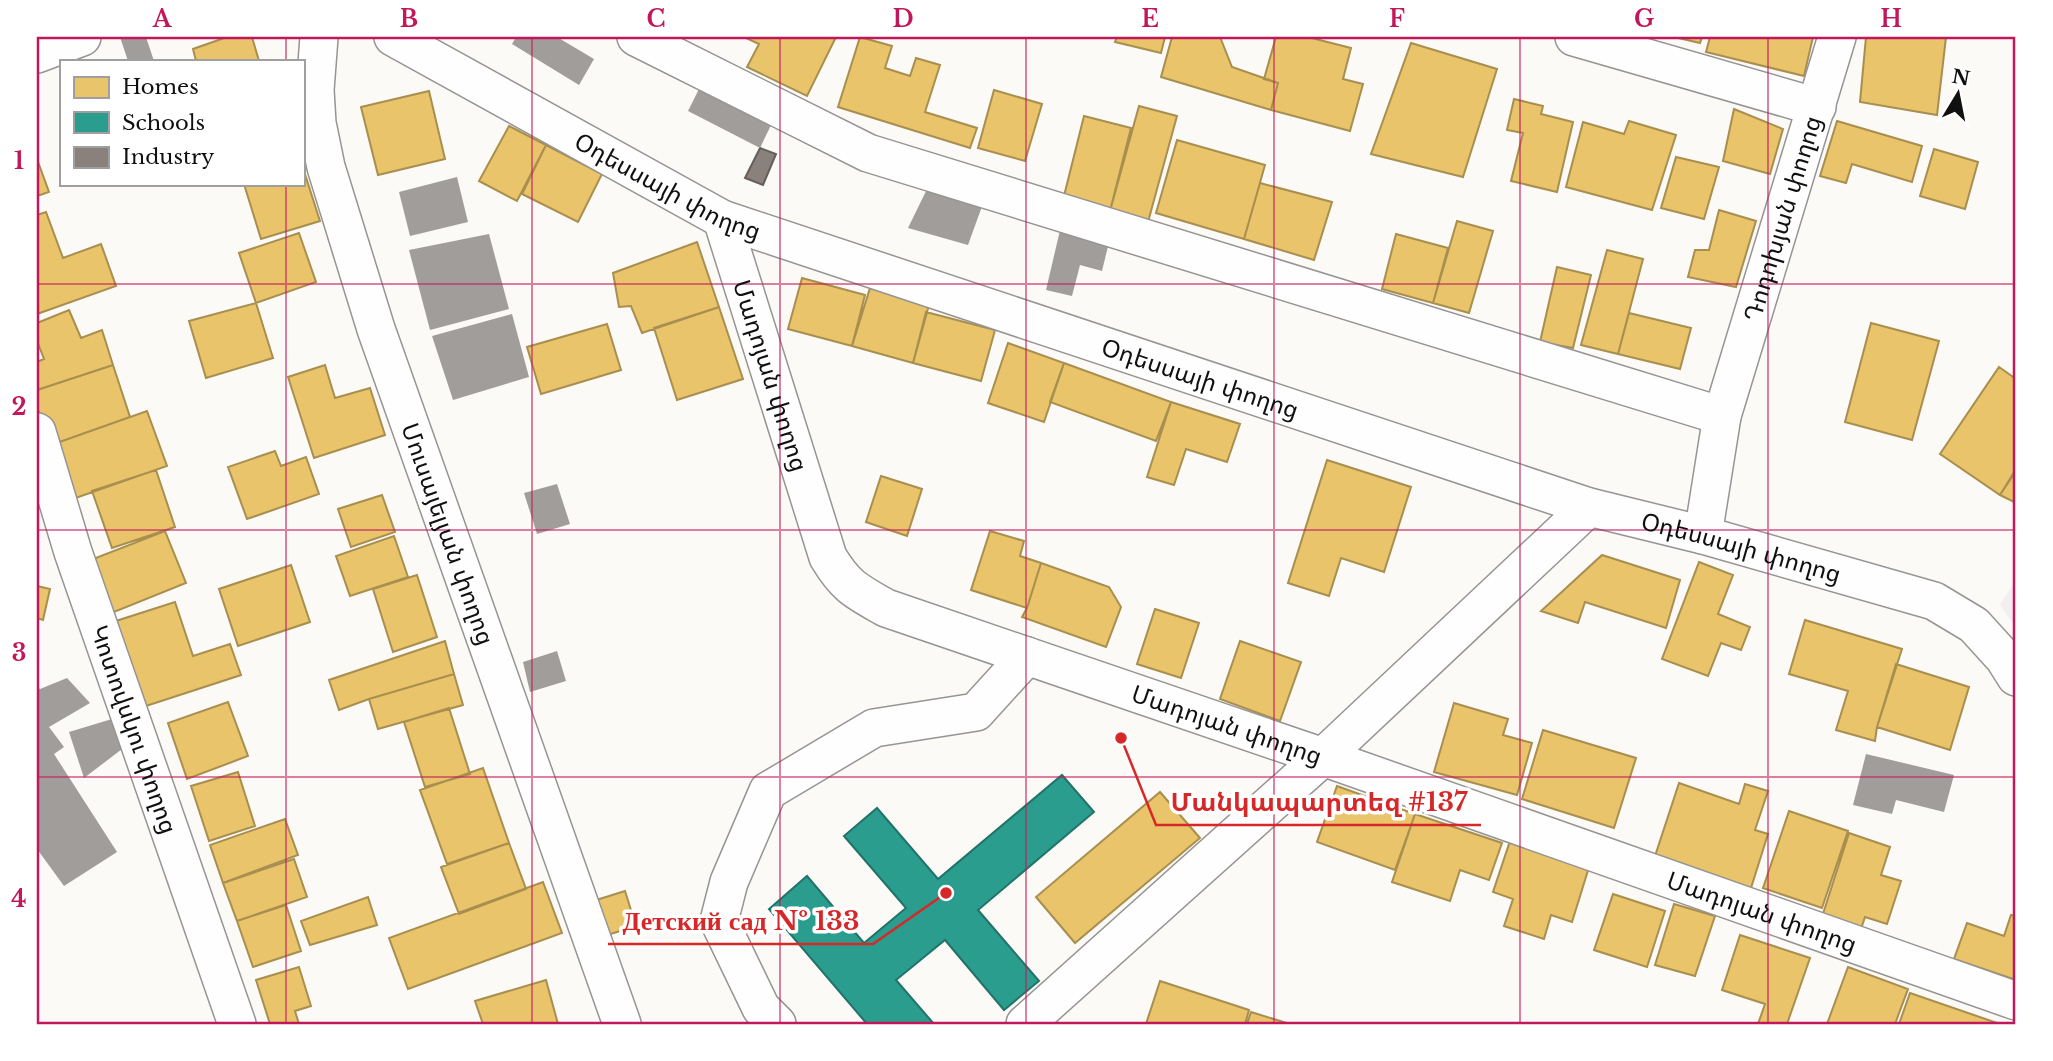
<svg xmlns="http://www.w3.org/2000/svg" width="2053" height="1061" viewBox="0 0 2053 1061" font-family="'Libre Baskerville','Noto Sans Armenian',serif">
  <rect width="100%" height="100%" fill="#fcfaf6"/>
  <path fill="#f3eef2" d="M2016 579V628L2000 605Z"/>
  <path fill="#e9c46a" stroke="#a88e4f" stroke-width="2" d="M227 37H252L259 61H196L193 49Z
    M744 37H836L807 96 747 67 759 44Z
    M860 37 892 46 885 68 910 76 916 58 940 65 925 112 977 128 970 148 838 107Z
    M1117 37H1165L1161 53 1115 42Z
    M1172 37H1220L1232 67 1278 83 1271 110 1161 77Z
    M1276 37H1308L1351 48 1343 79 1363 84 1350 131 1271 110 1278 83 1264 79Z
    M1674 37H1702L1700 43Z
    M1710 37H1813L1804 76 1706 52Z
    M1866 37H1946L1937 115 1860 102Z
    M1411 43 1497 69 1463 177 1371 154Z
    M994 90 1042 104 1025 161 978 148Z
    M429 91 445 159 378 175 361 107Z
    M1514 99 1543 106 1541 114 1573 122 1557 192 1511 181 1523 133 1507 130Z
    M1139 106 1177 116 1148 222 1110 211Z
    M1734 109 1783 129 1770 174 1723 161Z
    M1084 116 1131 128 1110 211 1063 200Z
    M1629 121 1676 135 1652 210 1566 187 1583 122 1624 134Z
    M1837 121 1922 146 1912 182 1852 164 1846 183 1820 176Z
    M509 126 546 145 517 201 479 181Z
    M1177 140 1265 165 1244 239 1156 213Z
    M546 145 602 174 578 222 522 194Z
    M1934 149 1978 162 1965 209 1920 196Z
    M1676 157 1719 167 1704 219 1661 208Z
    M37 159 49 192 37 196Z
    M303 168 320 221 261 239 244 184H303Z
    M1260 183 1332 202 1314 260 1244 239Z
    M1719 210 1756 221 1736 287 1688 277 1695 250H1709Z
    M46 212 63 258 101 244 116 286 37 314V215Z
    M1457 221 1493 231 1469 313 1433 303Z
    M299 233 316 282 256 303 239 253Z
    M1396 234 1448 248 1433 303 1382 289Z
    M697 242 719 307 642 333 631 306 619 307 613 273Z
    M1607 250 1643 259 1618 354 1581 345Z
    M1557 267 1591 275 1573 348 1540 342Z
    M802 278 865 295 852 346 788 329Z
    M870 288 929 305 913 363 852 346Z
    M256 303 273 358 206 378 189 321Z
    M719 307 743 379 677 400 654 328Z
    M69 310 81 338 102 330 113 365 37 390V362L44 359 37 341V323Z
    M926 312 995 330 981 381 913 363Z
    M1629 313 1691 328 1680 369 1618 354Z
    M1871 323 1939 341 1912 440 1845 422Z
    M607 324 621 370 541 394 527 347Z
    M1008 343 1064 363 1044 422 988 403Z
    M1064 363 1171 402 1156 441 1050 402Z
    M113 365 130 417 51 445 37 407V390Z
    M325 365 335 398 370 388 385 435 314 458 288 377Z
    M1999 367 2016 379V469L2000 495 1940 454Z
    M1171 402 1240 424 1227 462 1186 449 1174 485 1147 477Z
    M147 411 167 466 70 500 51 445Z
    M275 451 281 466 306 457 319 494 247 519 228 467Z
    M1327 460 1411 487 1384 572 1341 558 1329 596 1288 583Z
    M156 470 175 527 112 548 92 491Z
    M2016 471V503L2000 495Z
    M881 476 922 489 907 536 866 522Z
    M382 495 395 532 351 547 338 509Z
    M165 531 186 583 109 614 88 561Z
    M990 531 1024 541 1020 556 1041 563 1027 608 971 590Z
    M394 536 408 577 350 596 336 556Z
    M1602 555 1680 580 1666 628 1585 602 1578 623 1541 611Z
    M1699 562 1733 575 1718 614 1750 627 1741 650 1721 643 1708 676 1662 659Z
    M1041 563 1109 587 1121 607 1106 647 1022 617 1027 608Z
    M291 565 310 622 238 646 219 589Z
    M417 575 437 637 393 652 373 589Z
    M37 586 50 589 43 620 37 618Z
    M175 602 193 656 230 644 241 675 146 706 116 621Z
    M1155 609 1199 623 1181 678 1137 664Z
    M1805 620 1902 649 1877 727 1875 741 1836 730 1848 691 1789 674Z
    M445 641 454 674 369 699 339 710 329 680Z
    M1240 641 1301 662 1280 721 1220 699Z
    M1896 664 1969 687 1950 750 1877 727Z
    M454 674 463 705 378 729 369 699Z
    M228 702 248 756 187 779 168 723Z
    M1454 703 1508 719 1503 735 1532 743 1517 795 1434 772Z
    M449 708 470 774 425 787 404 722Z
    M1543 730 1636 758 1614 828 1522 799Z
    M483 768 509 843 447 864 420 790Z
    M238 772 255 826 209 841 191 786Z
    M1679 783 1739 804 1745 784 1768 791 1755 830 1768 834 1751 888 1655 856Z
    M1337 786 1415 814 1395 870 1317 842Z
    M1160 792 1200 838 1075 943 1036 897Z
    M1789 811 1848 831 1822 908 1763 888Z
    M1415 814 1502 843 1489 880 1460 870 1450 901 1392 882Z
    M285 819 298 855 223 883 210 845Z
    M1849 833 1890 847 1881 875 1901 881 1887 924 1865 917 1860 932 1821 920Z
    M1511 838 1590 864 1572 922 1551 915 1544 939 1504 926 1513 899 1493 892Z
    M509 843 526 889 459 914 441 867Z
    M294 859 307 897 237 921 223 883Z
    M543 882 562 933 408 989 389 938Z
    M625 891 636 926 601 937 590 902Z
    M1613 894 1665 911 1647 967 1594 950Z
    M368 897 377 925 310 945 301 921Z
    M1674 904 1715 916 1695 976 1655 965Z
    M286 905 301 951 253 967 237 921Z
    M2011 915 2016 916V980L1954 959 1967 923 2004 936Z
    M1740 935 1810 958 1787 1024H1758L1765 1004 1722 990Z
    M299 967 311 1006 295 1011 299 1024H270L256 980Z
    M1848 967 1908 989 1895 1024H1827Z
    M546 980 558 1024H483L475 1001Z
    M1160 981 1249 1010 1245 1024H1146Z
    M1910 993 2000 1024H1899Z
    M1251 1012 1290 1024H1247Z"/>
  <path fill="#2a9d8f" stroke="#227369" stroke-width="2" d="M1062 775 1094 812 978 910 1039 981 1004 1010 945 940 896 980 934 1024H867L769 909 807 876 864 943 906 908 844 836 877 808 938 879Z"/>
  <path fill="#8a817c" stroke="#655f5c" stroke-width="2" d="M760 148 776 154 763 185 745 178Z"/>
  <path fill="#a09d9b" d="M120 37H146L154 61H128Z
    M516 37H557L594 59 579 85 512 44Z
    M701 85 773 121 760 148 688 111Z
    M457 177 468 222 410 236 399 192Z
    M930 183 985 198 968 245 908 228Z
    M1061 226 1110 238 1102 271 1080 265 1072 296 1046 290Z
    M489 234 509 309 430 330 409 250Z
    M512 314 529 377 453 400 432 336Z
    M557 484 570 524 537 534 524 493Z
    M557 651 566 681 530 692 523 662Z
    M67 678 90 703 49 727 64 747 54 754 117 852 64 886 37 849V687L40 689Z
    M112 719 126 746 84 778 69 732Z
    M1866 754 1954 775 1944 812 1896 800 1892 814 1853 805Z"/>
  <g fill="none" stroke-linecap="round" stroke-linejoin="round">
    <defs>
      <g id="minor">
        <path id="s1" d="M319 37 315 90 317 123 326 167 376 329 622 1024"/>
        <path id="s2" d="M393 37 722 219 1589 507 1703 535 1934 601 1974 625 2004 658 2016 677"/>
        <path d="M636 37 868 153 1722 416"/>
        <path d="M1574 37 1817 107"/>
        <path d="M37 54 82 37"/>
        <path id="s3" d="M722 219 828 557C846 587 856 591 886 608L1323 757 2016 1001"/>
        <path id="s4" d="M37 432 73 552 237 1024"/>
        <path id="s5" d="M1703 535 1722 416 1837 37"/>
        <path d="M777 1024 761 1008 719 921 729 882 768 791 874 728 976 712 1027 656"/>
        <path d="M1025 1024 1323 757 1589 507"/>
      </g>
    </defs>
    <use href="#minor" stroke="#969594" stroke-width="40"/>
    <use href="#minor" stroke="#fffefe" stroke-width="37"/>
  </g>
  <path fill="none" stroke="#c2185b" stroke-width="2" stroke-opacity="0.55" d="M286 37V61M532 37V1024M780 37V1024M1026 37V1024M1274 37V1024M1520 37V1024M1768 37V1024M286 184V1024M37 284H2016M37 530H2016M37 777H2016"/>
  <g text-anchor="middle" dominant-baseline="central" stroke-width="7" stroke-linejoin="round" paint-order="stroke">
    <g font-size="24" fill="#101010" stroke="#fff">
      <text stroke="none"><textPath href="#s2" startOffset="313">Օդեսսայի փողոց</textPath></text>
      <text stroke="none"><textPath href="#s5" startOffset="327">Դոդոխյան փողոց</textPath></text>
      <text stroke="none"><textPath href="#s3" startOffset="164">Մադոյան փողոց</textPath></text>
      <text stroke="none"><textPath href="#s2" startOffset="880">Օդեսսայի փողոց</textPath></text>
      <text stroke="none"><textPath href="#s1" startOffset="518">Մուսայելյան փողոց</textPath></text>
      <text stroke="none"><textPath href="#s2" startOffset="1447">Օդեսսայի փողոց</textPath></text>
      <text stroke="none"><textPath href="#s3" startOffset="793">Մադոյան փողոց</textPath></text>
      <text stroke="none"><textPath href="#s4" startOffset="313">Կոտովսկու փողոց</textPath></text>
      <text stroke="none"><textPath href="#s3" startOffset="1360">Մադոյան փողոց</textPath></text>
    </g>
  </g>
  <path fill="none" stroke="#d62828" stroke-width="2.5" d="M1121 738L1156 825H1481M946 893L873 944H608"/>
  <g fill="#d62828" stroke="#fff" stroke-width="2.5">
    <circle cx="1121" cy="738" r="7"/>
    <circle cx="946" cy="893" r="7"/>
  </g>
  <g font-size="26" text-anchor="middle" font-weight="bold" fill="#d62828" stroke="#fff" stroke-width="7" stroke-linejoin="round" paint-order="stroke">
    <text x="1319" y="811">Մանկապարտեզ #137</text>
    <text x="741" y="930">Детский сад № 133</text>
  </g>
  <rect width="2053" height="1061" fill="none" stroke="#ffffff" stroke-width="77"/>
  <rect x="60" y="60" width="245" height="126" fill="#ffffff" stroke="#9f9f9f" stroke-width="2"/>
  <rect x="74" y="77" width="35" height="21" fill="#e9c46a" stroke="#9f9f9f" stroke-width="2"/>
  <text x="122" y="94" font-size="21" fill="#101010">Homes</text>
  <rect x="74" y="112" width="35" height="21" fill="#2a9d8f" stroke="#9f9f9f" stroke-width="2"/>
  <text x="122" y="130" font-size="21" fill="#101010">Schools</text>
  <rect x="74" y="147" width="35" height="21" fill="#8a817c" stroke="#9f9f9f" stroke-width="2"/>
  <text x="122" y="164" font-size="21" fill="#101010">Industry</text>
  <g transform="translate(1958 94) rotate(10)" stroke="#ffffff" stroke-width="5" paint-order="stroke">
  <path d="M0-5L12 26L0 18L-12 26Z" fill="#101010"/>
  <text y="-10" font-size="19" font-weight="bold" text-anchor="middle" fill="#101010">N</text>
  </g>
  <rect x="38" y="38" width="1976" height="985" fill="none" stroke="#c2185b" stroke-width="2.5"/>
  <g font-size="23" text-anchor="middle" font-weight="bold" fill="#c2185b">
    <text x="162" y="27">A</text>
    <text x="409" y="27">B</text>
    <text x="656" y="27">C</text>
    <text x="903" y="27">D</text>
    <text x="1150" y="27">E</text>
    <text x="1397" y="27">F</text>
    <text x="1644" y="27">G</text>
    <text x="1891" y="27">H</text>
    <text x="19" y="169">1</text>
    <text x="19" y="415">2</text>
    <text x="19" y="661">3</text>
    <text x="19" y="907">4</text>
  </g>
</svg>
